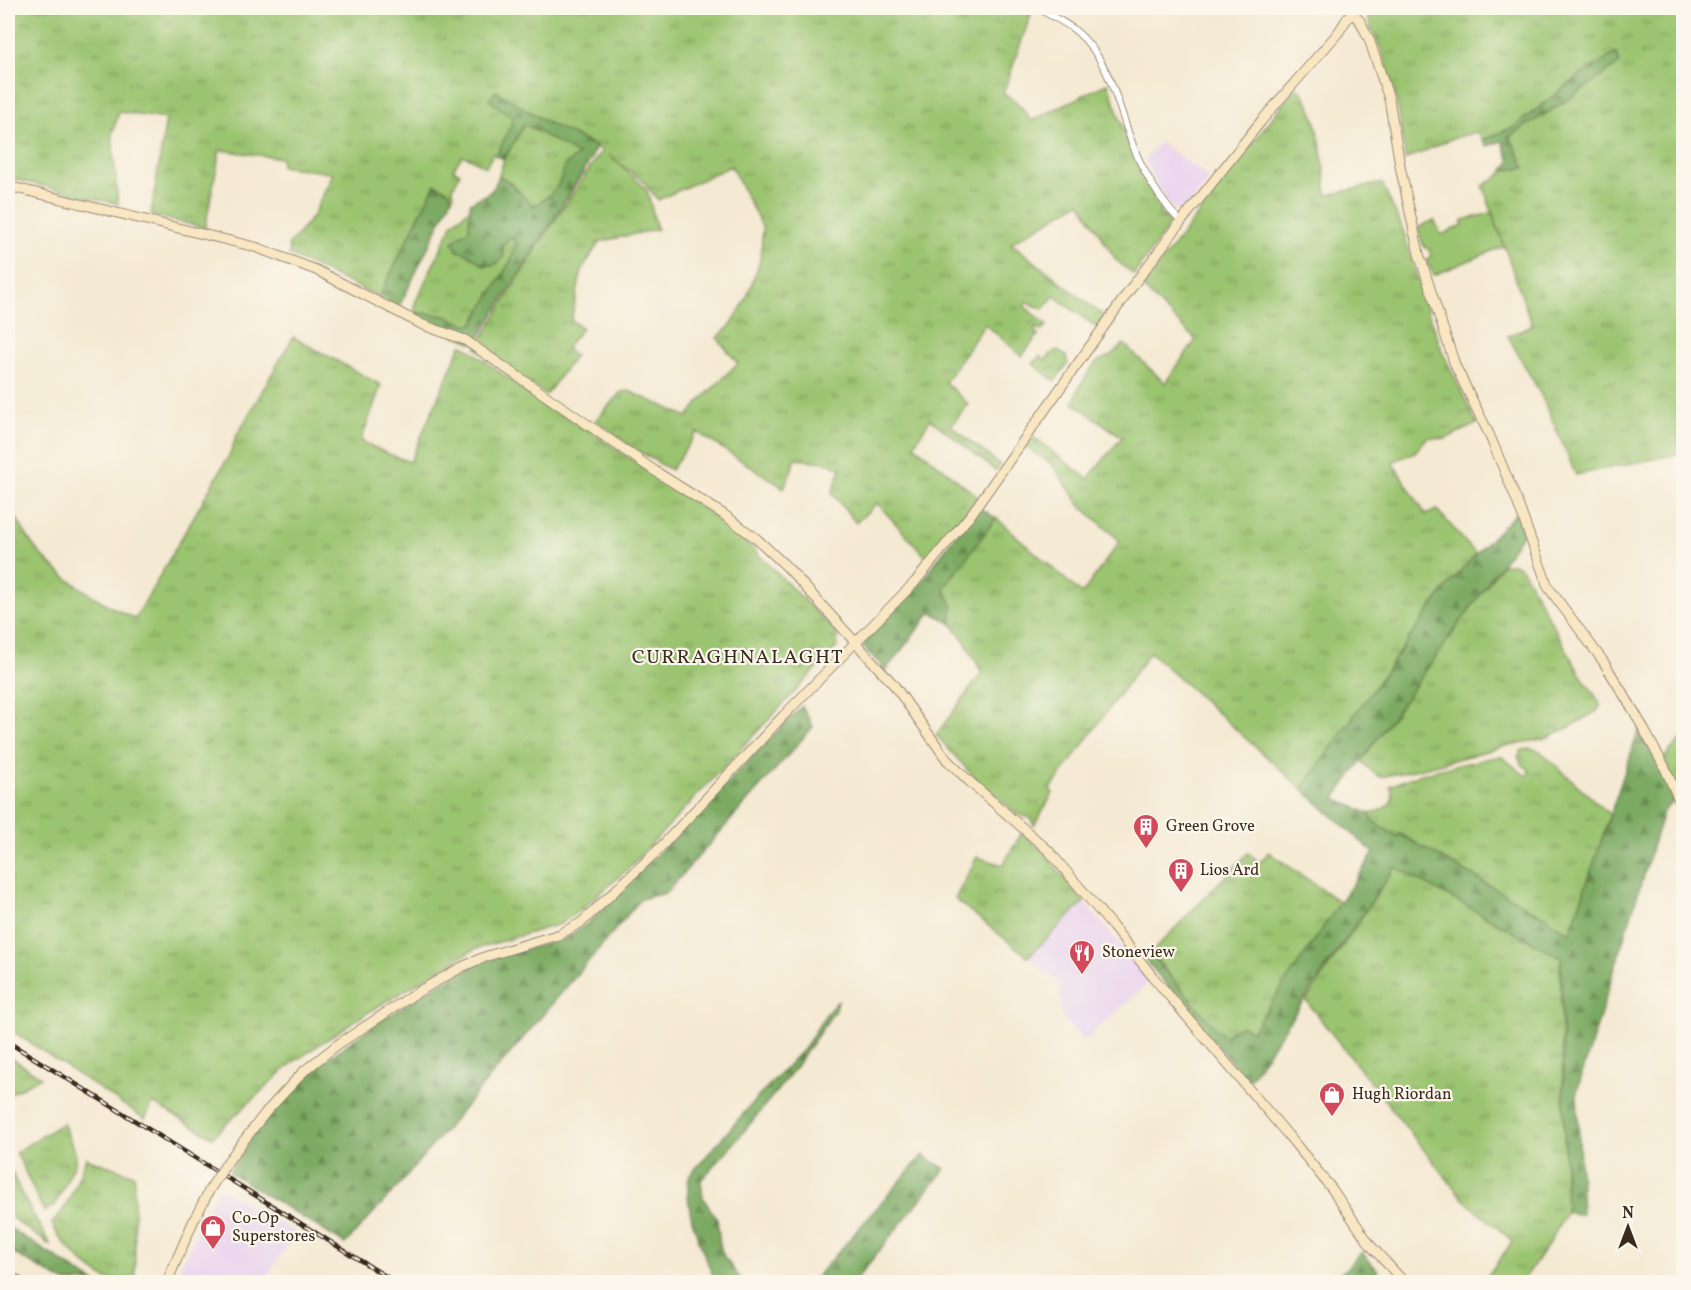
<svg xmlns="http://www.w3.org/2000/svg" width="1691" height="1290" viewBox="0 0 1691 1290" font-family="Vollkorn,serif">
  <defs>
    <pattern id="grass-tufts" width="24" height="20" patternUnits="userSpaceOnUse" patternTransform="scale(1.5)"><rect width="24" height="20" fill="#9bc470"/><path d="M3 7l-1-3M5 7V3M7 7l1-3M15 17l-1-3M17 17v-4M19 17l1-3" fill="none" stroke="#809f5b"/></pattern>
    <pattern id="forest-firs" width="22" height="20" patternUnits="userSpaceOnUse" patternTransform="scale(1.5)"><rect width="22" height="20" fill="#7caa62"/><path d="M5 1l3.5 6h-7zM16 11l3.5 6h-7z" fill="#678b50"/></pattern>
  </defs>
  <rect width="100%" height="100%" fill="#fbf7ec"/>
  <filter id="ink" filterUnits="userSpaceOnUse"><feTurbulence type="fractalNoise" baseFrequency=".0167" numOctaves="2"/><feDisplacementMap in="SourceGraphic" scale="12" xChannelSelector="R" yChannelSelector="G"/><feConvolveMatrix kernelMatrix="1 2 1 2 8 2 1 2 1" color-interpolation-filters="sRGB"/></filter>
  <filter id="wash" filterUnits="userSpaceOnUse"><feTurbulence type="fractalNoise" baseFrequency=".008" numOctaves="4" result="noise"/><feDisplacementMap in="SourceGraphic" scale="24" xChannelSelector="R" yChannelSelector="G"/><feGaussianBlur stdDeviation="1.35" result="paint"/><feColorMatrix in="noise" values="0 0 0 0 0 0 0 0 0 0 0 0 0 0 0 0 0 1.4 0 .05"/><feComposite in="paint" operator="in"/></filter>
  <g filter="url(#wash)">
    <rect width="100%" height="100%" fill="#f4e9d2"/>
    <path fill="#e8d2ee" d="M1159 142 1210 178 1182 215 1169 205 1144 160Z
      M1084 903 1152 980 1084 1041 1062 1017 1060 984 1028 957Z
      M218 1187 295 1232 264 1282H174Z"/>
    <path fill="url(#grass-tufts)" stroke="#6b7747" stroke-width="1.5" d="M8 8H1021L1031 14 1003 94C1017 100 1023 108 1031 121L1108 83C1123 128 1135 169 1162 209L1159 212 1162 217 1165 216 1169 223 1167 229 1134 275 1116 260 1080 202 1011 243 1105 317 1099 329 1054 296 1043 309 1027 302 1024 306 1047 325 1041 331 1037 328 1034 331 1038 335 1022 356 985 324 945 382 968 404 951 426 1000 465 996 471 930 419 914 445 978 497 929 560 877 503 856 523 832 493 841 468 824 462 796 459 784 488 697 432 671 470 635 449 596 420 621 392 629 391 688 417 698 403 738 363 717 338 732 324 747 297 760 261 763 229 731 166 658 200 645 183 609 155 647 190 657 229 599 242 582 270 571 320 582 328 566 348 575 356 546 395 476 348 545 235 602 150 548 123 489 100 512 116 511 126 496 156 493 154 486 167 468 157 462 156 453 169 460 173 452 190 454 194 452 198 449 191 435 184 379 297 289 255 290 250 288 246 313 216 333 173 281 166V158L220 150 205 228 151 215 166 119 119 112 112 134 118 204 9 178Z
      M1371 8H1683V453L1576 475 1541 395 1508 336 1532 325 1483 186 1498 177 1504 170 1525 168 1510 136 1569 99 1620 63 1616 54 1580 75 1514 127 1483 140 1477 132 1451 139 1405 160C1401 122 1396 86 1381 50 1377 39 1362 18 1371 8Z
      M1296 87C1320 103 1323 167 1327 195L1382 183 1403 230 1423 298 1442 351 1477 424 1445 439 1428 437 1415 452 1392 462 1426 515 1437 510 1476 554 1441 594 1302 789 1150 652 1050 790 1053 793 1034 826 1030 818 1017 814 975 778 936 735 982 673 964 640 952 624V605L944 588 996 518 1082 594 1120 541 1080 505 1052 464 1023 445 1032 436 1088 479 1122 437 1073 403 1080 385 1096 362 1110 356 1124 344 1165 383 1196 340 1142 287Z
      M525 123 579 155 564 166C562 186 550 197 533 206 519 194 518 186 499 176L504 159Z
      M470 209 469 229 453 242 457 250 468 254 485 266 509 238 513 237 516 245 510 262 473 325H467L445 317 415 313V303L453 223Z
      M293 337 381 385 361 441 388 454 410 462 461 345 465 346 543 404 587 429 734 530 836 632 838 638 837 647 626 871 582 909 560 924 475 949 367 1013 292 1063 212 1137 153 1103 145 1119 8 1028V504C17 518 25 534 35 548 58 577 102 603 135 619L231 452 236 437Z
      M1057 350 1066 356 1068 363 1055 381 1033 364 1040 356 1045 360 1053 352Z
      M1502 564H1515L1522 569 1580 674 1599 701 1600 706 1597 711 1568 728 1546 738 1506 746 1419 769 1381 777 1375 774 1361 761Z
      M1683 737V801L1664 758Z
      M1529 748 1540 751 1610 815 1570 933 1548 920 1549 917 1537 913 1400 834 1397 837 1372 820 1370 814C1384 810 1399 802 1390 786 1424 770 1465 764 1501 756L1526 776 1530 771 1522 764 1518 757 1521 751Z
      M1022 833 1046 855 1084 902 1028 957 955 899 977 857 1003 865Z
      M1269 852 1341 903 1252 1032 1226 1037 1214 1028 1151 953 1248 853 1260 862Z
      M1395 867 1562 958 1560 963 1566 1213 1550 1242 1522 1282H1483L1513 1241 1463 1199 1306 1001Z
      M8 1056 39 1076 41 1077 8 1095Z
      M63 1123 76 1155 75 1163 55 1205 44 1212 16 1152Z
      M86 1158 134 1175 135 1282C129 1283 121 1284 116 1282 96 1278 58 1242 52 1223 70 1206 77 1180 86 1158Z
      M8 1163 20 1191 51 1246 8 1215Z"/>
    <path fill="url(#forest-firs)" stroke="#5c6a40" stroke-width="1.5" d="M1616 53 1620 63 1569 99 1508 137H1510L1525 168 1504 170 1510 161 1502 141 1487 146 1483 140 1514 127 1580 75Z
      M496 91 548 123 596 146 591 159 577 182 475 344 413 317 415 313C425 313 435 314 445 316 454 319 463 326 473 324L510 262 516 245 513 237 509 238 503 245 504 257 496 264 485 266 468 254 458 251 453 242 469 229 470 204C476 197 485 198 492 190 495 187 497 180 499 176 518 186 519 195 534 206 550 197 562 186 564 166L578 155 525 124 504 159 496 156 511 126 512 117 489 100Z
      M435 184 449 191 452 198 399 307 379 297Z
      M976 506 996 518 944 588 952 605V624L931 612 886 670 864 648 863 643 918 587Z
      M1516 513 1523 534 1335 798 1370 814 1372 820 1397 837 1400 834 1537 913 1549 917 1548 920 1570 933 1641 724 1678 797 1663 812 1577 1091 1582 1214 1566 1213 1561 958 1395 867 1248 1082 1145 959 1151 954 1214 1027 1226 1037 1231 1030 1243 1026 1252 1031 1374 853 1302 789 1441 594 1476 554Z
      M802 706 813 727 666 893 641 899 398 1186 345 1244 229 1172 244 1147 273 1110 296 1087 328 1058 367 1030 437 985 482 961 564 939 588 923 621 891Z
      M838 1001 836 1009 792 1072 737 1140 701 1180 703 1198 717 1219 720 1245 724 1257 743 1282H715C703 1248 683 1214 689 1176L757 1098 806 1046 826 1014Z
      M923 1155 945 1169 854 1282H812Z
      M8 1227 86 1277 94 1282H64L8 1250Z
      M1362 1252 1378 1271 1368 1282H1333Z"/>
    <path fill="#9bc470" stroke="#6b7747" stroke-width="1.5" d="M1492 213 1504 246 1434 275 1426 261 1431 255 1429 249 1423 246 1418 228 1434 220 1441 235 1463 225V220Z"/>
  </g>
  <g filter="url(#ink)">
    <g fill="none" stroke-linecap="round" stroke-linejoin="round">
      <defs>
        <path id="street" d="M1037 8C1050 15 1065 22 1076 31 1117 66 1119 122 1142 166 1152 186 1165 206 1181 222"/>
        <path id="secondary" d="M1353 9 1355 16 1360 21 1369 39 1389 99 1401 171 1419 254 1455 365 1489 434 1517 501 1548 587 1603 661 1635 713 1665 768 1684 811
          M8 186 255 247 316 270 423 325 465 340 655 471 723 514 757 539 788 568 894 685 947 760 970 782 1049 851 1113 927 1153 977 1288 1135 1332 1189 1371 1246 1404 1282
          M228 1161 266 1112 304 1071 337 1045 416 993 462 967 484 957 560 934 582 922 657 851 784 715 915 582 972 513 1134 284 1181 222 1262 120 1338 33 1354 8
          M167 1282 193 1222 210 1189"/>
        <path id="highway" d="M8 1276 17 1282"/>
      </defs>
      <use href="#street" stroke="#988a78" stroke-width="8"/>
      <use href="#secondary" stroke="#988a78" stroke-width="11"/>
      <use href="#highway" stroke="#988a78" stroke-width="14"/>
      <use href="#street" stroke="#fff" stroke-width="6"/>
      <use href="#secondary" stroke="#f9e7c3" stroke-width="9"/>
      <use href="#highway" stroke="#efc469" stroke-width="12"/>
      <defs>
        <path id="rail" d="M8 1042 395 1282"/>
      </defs>
      <use href="#rail" stroke="#3b2a1e" stroke-width="4.5"/>
      <use href="#rail" stroke="#fbf7ec" stroke-width="2" stroke-dasharray="7" stroke-linecap="butt"/>
      <defs>
        <path id="secondary-bridge" d="M210 1189 228 1161"/>
      </defs>
      <use href="#secondary-bridge" stroke="#988a78" stroke-width="11" stroke-linecap="butt"/>
      <use href="#secondary-bridge" stroke="#f9e7c3" stroke-width="9"/>
    </g>
  </g>
  <defs>
    <symbol id="building-pin" viewBox="-11 -11 22 30"><path d="M0 17L-7.5 6A9.5 9.5 0 1 1 7.5 6Z" fill="#d1495b" stroke="#fbf7ec"/><path d="M-4-6H4V6H1V3H-1V6H-4ZM-2.5-4.3h1.7v1.8h-1.7ZM.8-4.3h1.7v1.8H.8ZM-2.5-1h1.7V.8h-1.7ZM.8-1h1.7V.8H.8Z" fill="#fff"/></symbol>
    <symbol id="restaurant-pin" viewBox="-11 -11 22 30"><path d="M0 17L-7.5 6A9.5 9.5 0 1 1 7.5 6Z" fill="#d1495b" stroke="#fbf7ec"/><path d="M-5-6h1v4h1v-4h1v4h1v-4h1v5L-1.5 .5V6h-2V.5L-5-1ZM5-6V6H3V1.5H1.5Q1.5-4 5-6Z" fill="#fff"/></symbol>
    <symbol id="shop-pin" viewBox="-11 -11 22 30"><path d="M0 17L-7.5 6A9.5 9.5 0 1 1 7.5 6Z" fill="#d1495b" stroke="#fbf7ec"/><path d="M-5-2.5h2.3a2.7 3.5 0 0 1 5.4 0H5L5.5 6h-11ZM-1.5-2.5h3a1.5 2.3 0 0 0-3 0Z" fill="#fff"/></symbol>
  </defs>
  <g fill-rule="evenodd">
    <use href="#building-pin" x="1131" y="812" width="30" height="40"/>
    <use href="#building-pin" x="1166" y="856" width="30" height="40"/>
    <use href="#restaurant-pin" x="1067" y="938" width="30" height="40"/>
    <use href="#shop-pin" x="1317" y="1080" width="30" height="40"/>
    <use href="#shop-pin" x="198" y="1213" width="30" height="40"/>
  </g>
  <g text-anchor="middle" dominant-baseline="central" stroke-width="4.5" stroke-linejoin="round" paint-order="stroke">
    <g font-size="16" fill="#3b2a1e" stroke="#fbf7ec" text-anchor="start">
      <text x="1166" y="827">Green Grove</text>
      <text x="1200" y="871">Lios Ard</text>
      <text x="1102" y="953">Stoneview</text>
      <text x="1352" y="1095">Hugh Riordan</text>
      <text x="232" y="1219">Co-Op<tspan x="232" dy="18">Superstores</tspan></text>
    </g>
    <g font-size="20" letter-spacing="1.5" fill="#3b2a1e" stroke="#fbf7ec">
      <text x="738" y="658">CURRAGHNALAGHT</text>
    </g>
  </g>
  <rect width="1691" height="1290" fill="none" stroke="#fbf7ec" stroke-width="30"/>
  <g transform="translate(1628 1227)" stroke="#fbf7ec" stroke-width="4.5" paint-order="stroke">
  <path d="M0-4.5L10 22L0 15L-10 22Z" fill="#3b2a1e"/>
  <text y="-9" font-size="16" font-weight="bold" text-anchor="middle" fill="#3b2a1e">N</text>
  </g>
</svg>
